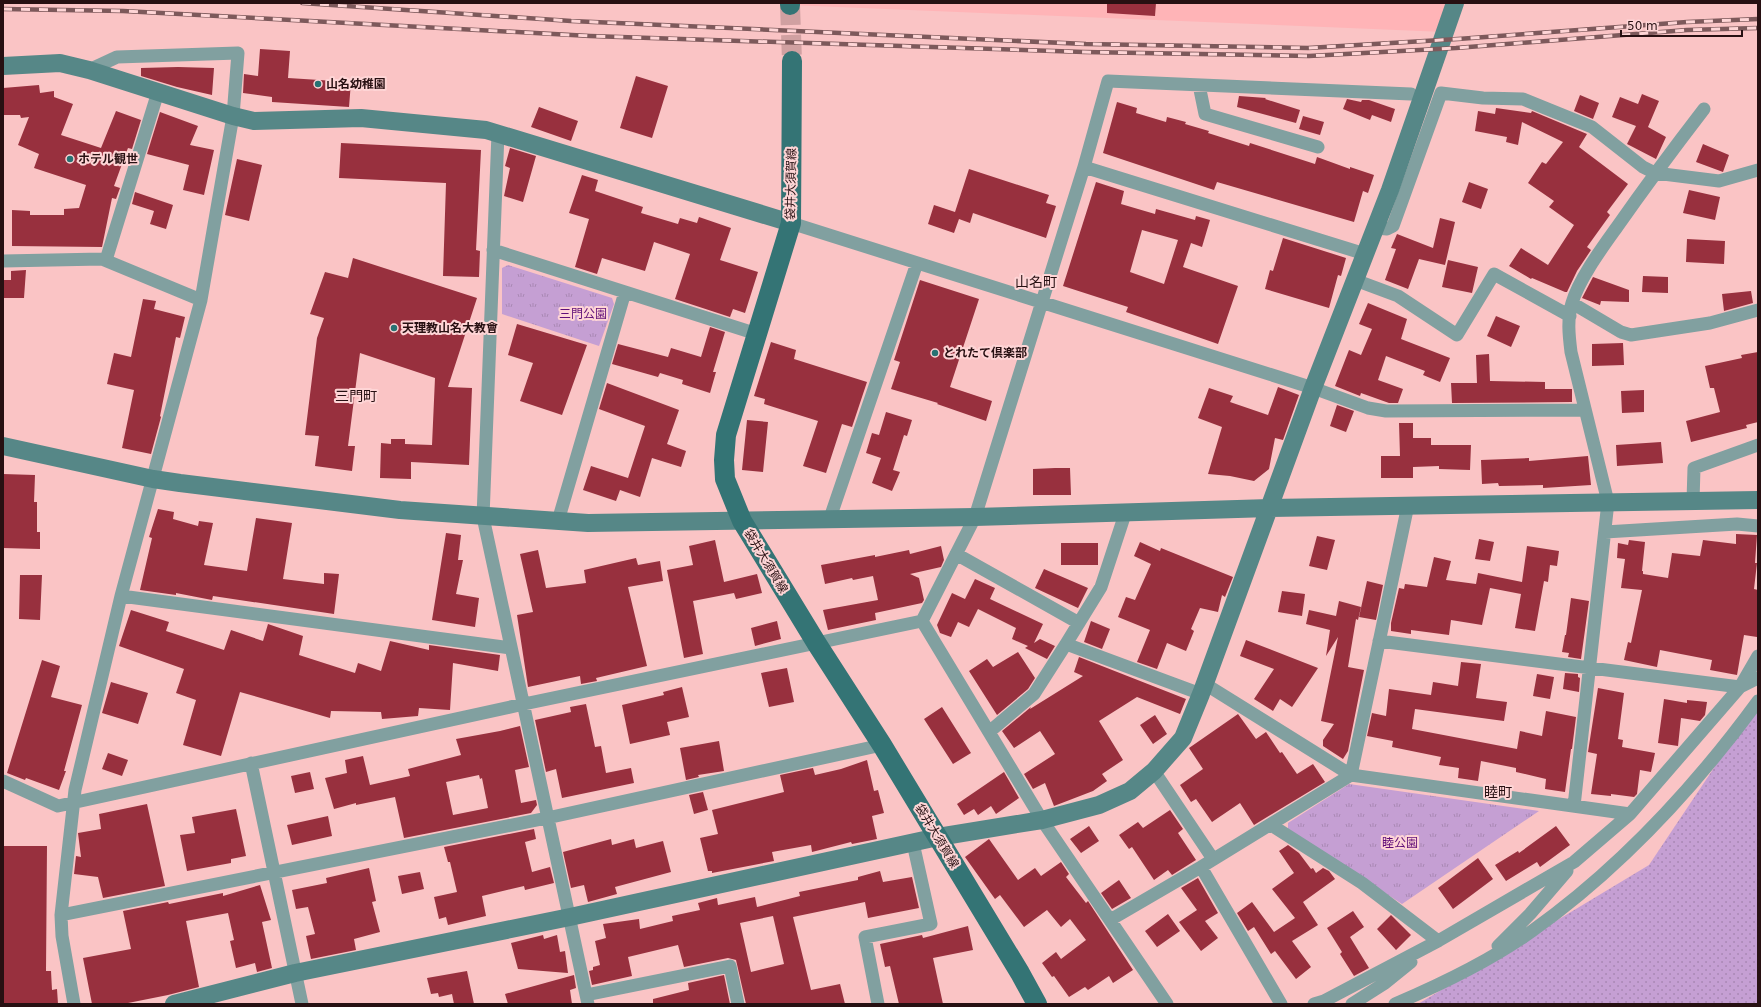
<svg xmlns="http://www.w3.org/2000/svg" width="1761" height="1007" viewBox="0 0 1761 1007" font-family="'DejaVu Sans','Noto Sans JP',sans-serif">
  <defs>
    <pattern id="grass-dots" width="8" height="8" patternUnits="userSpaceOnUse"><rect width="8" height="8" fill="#c59fd3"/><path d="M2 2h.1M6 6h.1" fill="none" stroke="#a988b4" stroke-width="1.8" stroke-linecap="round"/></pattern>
    <pattern id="park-tufts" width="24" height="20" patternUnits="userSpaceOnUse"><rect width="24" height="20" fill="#c59fd3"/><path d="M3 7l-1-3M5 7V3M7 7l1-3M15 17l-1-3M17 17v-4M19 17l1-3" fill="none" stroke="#a988b4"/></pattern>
  </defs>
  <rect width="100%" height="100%" fill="#fac4c5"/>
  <path fill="#ffb4b7" d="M790 3H1453L1445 32 790 5Z"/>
  <path fill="url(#grass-dots)" d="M1758 702V1004H1418L1649 865Z"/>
  <path fill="url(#park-tufts)" d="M508 265 612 298 614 304 599 346 502 314V268Z
    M1349 784 1539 811 1402 904 1288 830V823Z"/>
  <path fill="#98303e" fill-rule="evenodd" d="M1107 3H1156L1155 16 1107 13Z
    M260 49 290 51 288 78 351 82 349 107 272 102V97L243 93 244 74 258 76Z
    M178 67 214 68 212 95 177 87 141 76V68Z
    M636 76 668 86 652 138 620 128Z
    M39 85 40 93 54 91V97L73 104 61 135 101 148 116 111 141 120 132 149 128 148 126 153 114 186 120 188 116 199 112 198 102 247 12 246V210L30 211V215H64V209L79 208 86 185 34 168 39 154 18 145 29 117 21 118 20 115H3V88Z
    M1642 94 1659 101 1648 127 1666 137 1656 159 1627 144 1636 126 1612 117 1620 97 1638 104Z
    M1580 95 1599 103 1593 119 1574 111Z
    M1239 96 1266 98 1265 99 1300 110 1296 123 1237 107Z
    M1347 99 1361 102 1362 100H1369L1395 109 1391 122 1372 115 1370 120 1343 109Z
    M1117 102 1137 108 1136 113 1166 122 1167 117 1186 122 1185 124 1209 131 1208 133 1249 146 1250 143 1315 164 1317 157 1350 169V167L1374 175 1368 193 1363 191 1354 222 1217 182 1214 190 1103 153Z
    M539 107 578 121 571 141 531 127Z
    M1496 108 1531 113 1532 111 1587 134 1579 147 1628 184 1607 212 1610 215 1587 247 1591 250 1577 271 1567 292H1565L1532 278 1531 279 1509 266 1521 248 1548 265 1574 225 1549 207 1554 201 1528 183 1542 162 1546 164 1563 142 1522 122 1518 145 1506 142 1507 137 1475 131 1478 111 1495 114Z
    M160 112 198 126 190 145 214 150 204 195 183 190 189 165 147 154Z
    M1303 116 1324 122 1320 135 1299 129Z
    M341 143 481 150 476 250 480 251 479 277 443 276 446 183 339 178Z
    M1703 144 1729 155 1723 172 1696 162Z
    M510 148 536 156 523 202 504 196 510 168 505 166Z
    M237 159 262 165 249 221 225 215Z
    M969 169 1049 195 1046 203 1056 206 1046 238 973 213 970 223 959 219 954 233 928 224 934 205 955 212Z
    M582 175 598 180 595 191 643 207 641 213 678 224 680 218 697 223 699 217 731 228 720 260 758 272 745 313 733 309 730 317 675 299 690 254 654 242 645 271 602 258 597 274 575 267 589 219 569 213Z
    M1096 182 1124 191 1121 204 1155 214 1156 209 1195 220 1196 216 1210 220 1202 247 1191 243 1183 267 1238 286 1218 344 1126 312 1128 307 1063 286ZM1142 230 1178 240 1164 284 1130 272Z
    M1469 182 1488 189 1481 209 1462 202Z
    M1689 190 1720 197 1715 220 1683 213Z
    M135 192 173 205 166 229 150 224 154 211 132 204Z
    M1440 218 1455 222 1445 265 1419 259 1408 289 1385 280 1396 249 1391 248 1397 234 1433 248Z
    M1283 238 1346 258 1341 276 1338 275 1329 308 1265 289 1270 270 1273 271Z
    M1687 239 1725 241 1724 264 1686 262Z
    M353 258 477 298 448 387 472 388 469 465 411 462V479L380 478 381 443 391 444V439H405V444L432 445 435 378 360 353 348 446H355L352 471 315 466 319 436 305 435 317 338 324 318 310 314 325 272 348 278Z
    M1448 260 1478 267 1472 293 1442 287Z
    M26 270 24 298H3V280H11V271Z
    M1643 276 1668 277V293L1642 292Z
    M1593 277 1629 290V302L1601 301 1600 305 1582 298Z
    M920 280 979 299 950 387 992 401 986 421 937 404 938 403 891 389 900 362 894 360Z
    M1751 291 1753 303 1724 311 1722 294Z
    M143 299 156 301 154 309 185 317 180 338 176 337 160 416 161 417 151 454 122 448 134 390 107 384 114 353 131 357Z
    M1368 303 1407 319 1401 339 1450 358 1440 382 1423 375 1425 371 1386 356 1378 380 1403 389 1398 403H1389L1361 393 1360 396 1335 386 1349 350 1361 355 1372 329 1359 324Z
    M1496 316 1520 326 1511 347 1487 336Z
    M517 324 587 345 562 415 520 401 533 363 508 355Z
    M710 327 725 332 713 372H716L710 393 682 384 683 380 660 373 658 377 612 364 618 344 668 357 671 348 701 357Z
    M771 342 796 350 794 359 867 382 852 427 842 424 826 473 803 466 818 421 764 404 765 399 754 396Z
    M1623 343 1624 365 1592 366V344Z
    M1758 352V422L1746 425 1747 428 1691 442 1686 421 1720 412 1714 388H1710L1705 366 1742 358 1741 355Z
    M1489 354 1490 381 1545 382V389H1572V402L1452 403 1451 383H1477L1476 355Z
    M607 383 679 410 667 444 686 451 681 467 652 458 640 497 620 490 616 501 583 490 591 466 628 478 645 426 599 409Z
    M1278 387 1299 395 1283 440 1275 438 1269 469 1254 481 1230 476 1208 474 1222 427 1198 418 1209 388 1233 396 1230 402 1268 415Z
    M1644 390V412L1622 413 1621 391Z
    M1337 405 1354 411 1346 432 1330 426Z
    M886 412 912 420 907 436 904 435 893 470 900 472 892 491 872 483 881 458 866 453 872 433 879 435Z
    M747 420 768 422 763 472 742 470Z
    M1399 423H1413V438H1431V445H1471L1470 470 1439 469V466L1413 467V478H1381V456H1400Z
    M1661 442 1663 463 1617 466 1616 445Z
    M1588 456 1591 485 1543 488V485L1499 486 1498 483 1482 484 1481 460 1529 458V461Z
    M1055 468H1070L1071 495H1033V469Z
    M3 474 35 475 34 502H37V532H40V549L3 548Z
    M158 509 174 512 173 519 198 526 199 521 213 523 204 565 247 571 256 518 292 523 283 579 324 584V573L339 574 334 614 213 596 212 600 176 593V595L140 590 152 538 149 537Z
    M446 533 461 535 458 560H463L456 594 479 598 475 627 432 620Z
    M1736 534 1757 535 1755 563H1757L1754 589 1758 590 1757 637 1744 635 1737 675 1710 670 1712 660 1660 650 1657 667 1624 660 1628 642 1631 643 1642 590 1621 588 1625 559 1617 558 1618 543 1628 545 1629 540 1645 542 1642 571H1643V574L1668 578 1672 553 1700 556 1703 540 1736 544Z
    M1317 536 1335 540 1327 570 1309 566Z
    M1479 539 1494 542 1490 561 1475 559Z
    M715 540 724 582 757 574 762 593 736 599 734 593 693 601 703 654 684 658 667 570 693 565 689 546Z
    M1140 542 1160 551 1161 548 1233 577 1225 597 1222 595 1218 612 1200 608 1191 629 1194 631 1186 651 1167 643 1157 669 1137 662 1150 630 1118 617 1126 597 1135 600 1151 564 1134 556Z
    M1061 543H1098V565H1061Z
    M941 546 944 560 941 567 910 574 919 578 924 600 922 603 875 613 876 620 828 630 823 610 878 600 873 576 853 580 852 578 825 584 821 565 875 555V557L909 550 910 554Z
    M1527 546 1559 551 1557 566 1550 565 1548 582 1544 581 1535 631 1515 628 1521 594 1490 588 1482 625 1451 620 1449 635 1411 630V634L1391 631V623L1399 588 1404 589 1405 584 1427 587 1434 557 1451 561 1446 580 1476 584 1478 573 1522 582Z
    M538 550 546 588 586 583 584 570 636 558 638 565 660 561 663 581 628 587 647 666 596 678 597 681 581 684 580 676 528 687 517 615 533 612 520 554Z
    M1044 569 1088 588 1078 608 1035 588Z
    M20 575H42L40 620 19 619Z
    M975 579 995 588 990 599 1043 624 1034 643 1040 639 1055 646 1047 659 1025 648 1028 646 1012 639 1016 628 978 609 969 627 958 622 951 637 940 633 937 625 952 593 965 599Z
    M1367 581 1383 585 1376 620 1359 617Z
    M1282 591 1305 594 1302 616 1278 612Z
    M1571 598 1589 601 1581 659 1568 657 1569 653 1562 652 1565 635H1566Z
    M1339 601 1361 607 1358 620 1356 619 1348 667 1364 670 1348 751 1343 759 1323 746V740L1334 724 1321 721 1338 637 1326 656 1330 630 1306 624 1309 610 1336 616Z
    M131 610 169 622 166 631 224 650 231 630 263 641 268 624 303 636 299 655 355 673 358 663 381 671 390 641 429 650V645L500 655 498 671 453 663 450 710 419 708 418 716 382 719 381 712 331 711 330 718 240 692 221 756 183 745 196 700 176 693 184 669 119 646Z
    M777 621 781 639 755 646 751 628Z
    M1091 621 1110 629 1102 649 1084 642Z
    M1246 640 1318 668 1292 707 1280 699 1273 711 1254 699 1274 669 1240 656Z
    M1018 652 1035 678 1028 689 997 715 969 671 987 659 993 667Z
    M1079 657 1186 699 1180 714 1137 697 1099 721 1123 760 1102 774 1107 781 1093 791 1054 806 1045 783 1033 789 1024 774 1055 754 1040 731 1014 748 1002 731 1031 707 1030 709 1083 676 1074 672Z
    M42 660 60 666 51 697 82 705 64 771H66L59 790 26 778 25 780 7 773Z
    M1461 662 1481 664 1476 698 1507 702 1504 721 1415 709 1412 729 1517 749 1520 731 1542 736 1546 711 1576 717 1572 749H1571L1565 792 1545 789 1546 779 1516 772V768L1481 761 1478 781 1458 778 1459 768 1439 765 1441 757 1392 747 1393 741 1367 736 1372 713 1386 716 1389 689 1431 695 1433 682 1458 686Z
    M787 668 794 702 769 707 761 673Z
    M1565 673 1578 674V677L1580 678 1579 692 1563 689Z
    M1537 674 1554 677 1550 699 1533 696Z
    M111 682 148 693 138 724 102 713Z
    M682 687 689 717 667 722 670 735 630 744 622 705 664 695 663 692Z
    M1598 688 1624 693 1618 739 1623 740 1622 747 1655 753 1651 772 1640 770 1637 794 1634 797 1611 794V796L1591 794 1597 754 1588 752Z
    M1664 699 1687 703V700L1707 702 1705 715 1700 721 1681 718 1678 746 1658 743Z
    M586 704 595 747 601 746 606 773 631 768 634 783 562 798 556 769 546 772 535 720 571 712 570 707Z
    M942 707 971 753 953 764 924 719Z
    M1238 714 1256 739 1266 732 1280 753 1282 752 1297 774 1313 764 1325 782 1254 825 1240 803 1212 822 1196 799 1191 802 1180 785 1203 769 1189 748Z
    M1155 715 1167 734 1153 744 1140 725Z
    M520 726 529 767 515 770 521 803 536 800 537 805 531 813 404 838 395 797 356 805V803L334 809 325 778 347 773 345 760 363 756 370 785 410 776 408 769 461 755 456 739 500 731ZM479 775 480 779 482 778 488 808 453 815 446 782Z
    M719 741 724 771 698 775 699 777 686 780 680 748Z
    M108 753 128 760 122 776 102 769Z
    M867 760 874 791 878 790 884 813 872 816 877 839 852 844 851 842 812 852 811 845 772 852 774 861 712 873V871H708L700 838 718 834 712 810 784 792 780 775 813 768 815 775 841 769Z
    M310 772 314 789 295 793 291 776Z
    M1004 772 1019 798 996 814 991 806 978 815 974 809 964 815 957 804Z
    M703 792 708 810 694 814 689 795Z
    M147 804 165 886 103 898 98 877 74 874 76 856 81 857 78 833 101 829 99 814Z
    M236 809 246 856 231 859V863L187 871 180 835 195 833 192 817Z
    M1170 810 1183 829 1178 833 1196 860 1172 875 1168 870 1154 880 1132 847 1129 849 1119 835 1138 822 1143 828Z
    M328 816 332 836 292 845 287 825Z
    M1089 826 1099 841 1081 853 1070 839Z
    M1556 826 1570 845 1540 867 1537 862 1506 881 1495 865 1518 851 1519 853Z
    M534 829 536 839 525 842 532 872 550 867 554 883 525 890 524 886 482 896 486 916 448 925 446 917 439 919 434 897 457 892 450 862H448L444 847Z
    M611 839 612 845 634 839 636 848 663 841 671 872 615 887 617 894 588 902 584 885 571 888 563 852Z
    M989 839 1018 880 1035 868 1041 876 1061 862 1069 874 1066 877 1086 903 1088 901 1133 970 1113 983 1109 976 1088 990 1085 987 1069 997 1054 976 1052 977 1042 963 1056 952 1061 959 1086 940 1070 919 1061 927 1047 910 1024 927 1000 895 995 899 965 857Z
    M1288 845 1299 853 1311 869 1313 868 1316 873 1323 868 1329 871 1335 879 1303 902 1318 925 1292 941 1311 967 1296 979 1275 951 1271 954 1254 927 1248 931 1237 913 1252 902 1274 932 1295 918 1272 889 1294 873 1279 851Z
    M3 846H47L46 971H51L52 990 57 989 58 1004H3Z
    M1478 858 1493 879 1453 909 1438 888Z
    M369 868 376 901 372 902 380 932 354 939 356 950 311 959 306 936 315 934 308 907 296 909 292 890 327 883 326 878Z
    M880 871 883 882 912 877 919 908 868 918 865 902 793 917 811 990 840 984 845 1004H746L736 960 728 958 684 967 678 945 628 957 632 976 592 985 589 971 593 970V967L600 965 595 941 606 938 603 924 639 919 640 929 673 921 672 916 700 910 698 903 717 898 718 905 755 897 757 907 800 896 799 892 858 880V877ZM773 916 784 964 751 972 740 923Z
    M420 872 424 889 402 894 398 876Z
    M1198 878 1218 913 1205 921 1218 938 1201 951 1179 922 1197 910 1181 888Z
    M1119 880 1131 898 1112 909 1101 893Z
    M260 885 271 920 262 922 272 968 257 972 255 963 236 968 230 941 234 940 228 913 186 921 199 987 168 995 123 1004H92L83 958 131 949 123 911 168 902 169 904 223 893V896Z
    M1353 911 1364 927 1350 937 1369 968 1354 976 1340 954 1342 952 1327 928Z
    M1168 914 1180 931 1157 947 1145 931Z
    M1391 915 1411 935 1396 950 1377 929Z
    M968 926 973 950 933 958 943 1004H899L890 966 885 967 880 944 922 935 923 938Z
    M543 935 544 939 557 935 560 952 565 951 568 973 518 969 511 943Z
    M467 971 474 1004H454L452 994 439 997 438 993 431 994 427 978Z
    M574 975 576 988 570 990 572 1004H508L505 994Z
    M724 975 730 1004H653V999L689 990 688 983Z"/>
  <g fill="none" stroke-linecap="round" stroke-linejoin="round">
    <path stroke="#d0a0a1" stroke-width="20" stroke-dasharray="20 10" stroke-linecap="butt" d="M790 5 792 61"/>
    <path stroke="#81a0a0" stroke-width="13" d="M1199 85 1205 114 1318 147
      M498 133 483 517 588 1004
      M1084 167 1365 254
      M791 223 1313 388 1368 408 1386 411 1585 410
      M1375 228 1387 229 1393 226 1441 93 1483 98 1523 99 1592 127 1643 167 1655 173 1719 181 1758 170
      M493 250 757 334
      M106 260 158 92
      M3 261 102 259 201 300
      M1355 280 1398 296 1457 335 1494 274 1570 316
      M1572 303 1621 332 1631 335 1710 323 1758 310
      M1693 501 1694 468 1758 445
      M830 518 917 263
      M558 521 625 292
      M1605 532 1737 524 1758 526
      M956 554 1079 623
      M121 596 511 648
      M922 621 975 517 1084 167 1108 81 1411 94
      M922 621 1042 820 1167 1004
      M1379 641 1740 687 1758 678
      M1066 644 1201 694
      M1205 684 1351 775 1630 814
      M989 732 1034 694 1066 644 1101 587 1126 511
      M251 763 302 1004
      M1154 771 1213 859
      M3 781 58 806 524 704 922 621
      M1574 806 1608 502 1571 352C1569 336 1567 319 1572 303 1579 279 1602 248 1617 227 1645 187 1674 148 1704 109
      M1271 825 1362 883 1438 941
      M1201 867 1281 1004
      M61 915 547 818 882 745
      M1110 920 1201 867 1351 775 1408 505
      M1498 946 1530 914 1567 871
      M586 995 730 966 738 1004
      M74 1004 62 936 61 915 75 790 121 596 201 300 233 116 238 53 117 57 89 70
      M878 1004 865 937 931 924 913 843
      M1314 1004 1324 1001 1438 941 1574 862 1630 814 1740 687 1758 656
      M1352 1004 1385 983 1411 962
      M1395 1004C1442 984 1490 961 1532 931 1619 869 1695 787 1758 701"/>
    <path stroke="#568787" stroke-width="18" d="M3 66 60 63 89 70 233 116 254 121 361 118 486 130 791 223
      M3 446 153 479 180 483 400 510 588 523 975 517 1270 508 1758 500
      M174 1004 295 973 570 917 938 837 1042 820 1099 805 1130 791 1154 771 1183 738 1201 694 1313 388 1390 190 1455 3"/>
    <path stroke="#347475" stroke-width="20" d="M790 3V5
      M792 61 791 223 726 435 724 460 725 479 742 521 817 644 882 745 1020 973 1037 1004"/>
    <defs>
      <path id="rail" d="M302 3 571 21 1086 44 1308 48 1458 39 1687 22 1758 19
        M3 9 123 11 590 36 1084 52 1309 56 1456 48 1687 30 1758 28"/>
    </defs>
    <use href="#rail" stroke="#7d595b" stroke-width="4.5"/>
    <use href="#rail" stroke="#fed5d6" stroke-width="3" stroke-dasharray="9" stroke-linecap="butt"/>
  </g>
  <g fill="#277273" stroke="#fed5d6" stroke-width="1.5">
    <circle cx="318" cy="84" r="4"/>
    <circle cx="70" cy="159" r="4"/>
    <circle cx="394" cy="328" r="4"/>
    <circle cx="935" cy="353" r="4"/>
  </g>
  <g text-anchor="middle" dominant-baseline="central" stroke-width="4" stroke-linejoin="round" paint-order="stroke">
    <g font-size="12" font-weight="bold" fill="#271012" stroke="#fed5d6" text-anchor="start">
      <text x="326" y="84">山名幼稚園</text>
      <text x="78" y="159">ホテル観世</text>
      <text x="402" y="328">天理教山名大教會</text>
      <text x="943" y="353">とれたて倶楽部</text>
    </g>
    <g font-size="12" fill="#271012" stroke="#fed5d6">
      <text transform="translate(791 184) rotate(-89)">袋井大須賀線</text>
      <text transform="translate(766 561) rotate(59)">袋井大須賀線</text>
      <text transform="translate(937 836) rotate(59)">袋井大須賀線</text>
    </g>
    <g font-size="12" fill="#610f79" stroke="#fed5d6">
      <text x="583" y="314">三門公園</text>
      <text x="1400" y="843">睦公園</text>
    </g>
    <g font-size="14" fill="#271012" stroke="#fed5d6">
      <text x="1036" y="282">山名町</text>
      <text x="356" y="396">三門町</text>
      <text x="1498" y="792">睦町</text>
    </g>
  </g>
  <rect width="1761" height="1007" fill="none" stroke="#271012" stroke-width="8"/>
  <path d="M1621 30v6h121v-6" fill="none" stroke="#271012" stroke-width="2"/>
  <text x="1627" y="30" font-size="12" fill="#271012" stroke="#fed5d6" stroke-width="3" paint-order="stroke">50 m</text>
</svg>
